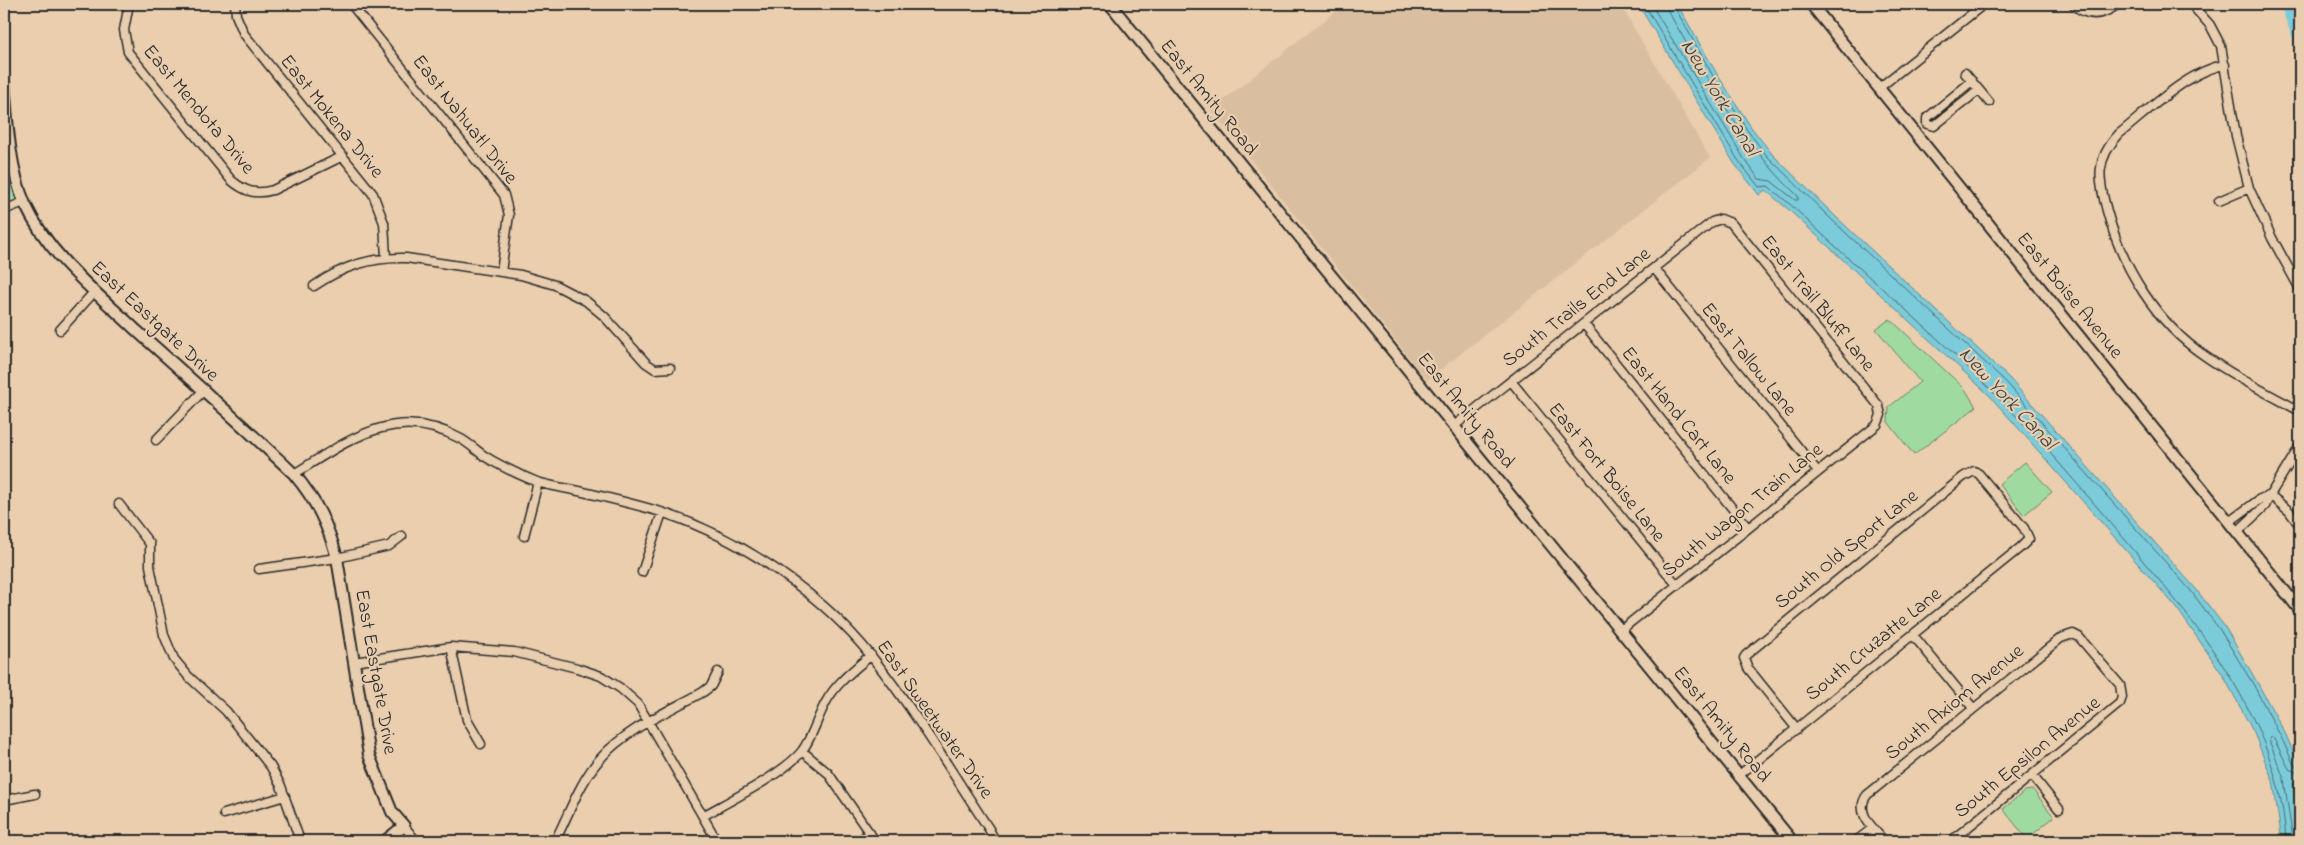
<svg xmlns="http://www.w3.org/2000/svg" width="2304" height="845" viewBox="0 0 2304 845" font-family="'Indie Flower',sans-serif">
  <rect width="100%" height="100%" fill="#eacead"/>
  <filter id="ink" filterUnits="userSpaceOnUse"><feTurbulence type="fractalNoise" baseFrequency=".02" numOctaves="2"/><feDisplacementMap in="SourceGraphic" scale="10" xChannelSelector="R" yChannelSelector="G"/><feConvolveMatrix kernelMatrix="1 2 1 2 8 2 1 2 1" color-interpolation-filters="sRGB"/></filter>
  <g filter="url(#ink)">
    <path fill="#d9bf9f" d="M1345 4H1620L1710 158 1427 380 1211 110Z"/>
    <path fill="#9fdba1" stroke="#658366" d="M4 117 22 198 4 206Z
      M1890 319 1965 389 1976 407 1914 455 1888 422 1889 407 1920 382 1876 329Z
      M2025 462 2052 492 2024 515 1999 484Z
      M2033 790 2054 817 2027 839 2003 809 2025 791Z"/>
    <path fill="#7ccbda" stroke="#5c8b94" d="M1638 4H1677L1717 74 1751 127 1772 154 1835 216 2009 378 2195 588 2225 627 2257 682 2286 735 2300 768V841H2282L2273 781 2254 733 2223 675 2176 607 1989 395 1788 209 1765 190 1759 195 1734 163Z"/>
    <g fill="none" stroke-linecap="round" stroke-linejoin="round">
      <path stroke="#4b6b71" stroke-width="1" d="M1644 4 1738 160 1759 187 1768 186 1791 205C1857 268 1927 326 1991 390 2037 436 2079 486 2121 535 2196 623 2280 720 2286 841
        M1651 4 1743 157 1759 179 1771 181 1795 200H1798V196C1742 143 1706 77 1668 11L1667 4
        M1673 4 1713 76 1747 130 1768 157 1832 220 2006 382 2191 591 2220 630 2253 684 2282 739 2294 765 2300 768
        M2300 781H2294L2293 784 2300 838
        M2293 841 2284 779 2269 740 2270 737H2273L2289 769 2300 774"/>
      <path stroke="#7ccbda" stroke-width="10" d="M2285 4 2300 43"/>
      <defs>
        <path id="minor" d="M129 4 124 30 128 52 231 180C245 192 256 195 273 190L343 156
          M235 4 236 15 244 34 373 194 384 223 386 257
          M351 4 504 195 509 215 501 272
          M2073 4C2088 18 2103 16 2118 4
          M2191 4 2210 25 2221 46 2236 136 2249 188 2272 238 2300 289
          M2225 65C2189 70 2148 111 2119 134 2095 160 2098 179 2107 211 2122 267 2156 323 2205 356 2235 377 2268 394 2300 411
          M1965 73 1989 102
          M1972 81 1927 118V124L1934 126 1979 90
          M1879 88 1979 8
          M2219 201 2249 188
          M4 210 24 202
          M1654 268 1818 472
          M314 286C343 266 371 257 406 258L521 275 555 285 586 301 604 316 646 363 655 369 670 368
          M1584 324 1748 528
          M60 330 95 291
          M1511 381 1677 585
          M1454 426 1712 222 1721 219 1731 223 1879 406 1881 415 1877 425 1621 630
          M156 440 203 391
          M2300 446 2270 495 2289 511 2300 526
          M294 474C349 440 396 403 461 439 470 444 478 452 486 457 502 467 520 475 537 482 550 486 565 488 579 491 609 498 639 505 667 514 743 540 822 594 872 657 915 711 951 771 989 829L995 841
          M119 504 150 544V566L164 635 174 659 188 676 226 711 271 767 281 786 300 841
          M2229 522 2260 499 2270 495 2265 506 2237 532
          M524 536 538 482
          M259 569 337 558 389 546 402 536
          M642 572 662 513
          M1913 635 1973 708
          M451 647 467 720 481 744
          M354 662 451 647 514 652 577 668 601 676 620 688 638 704 717 841
          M802 751 828 773 875 841
          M2032 775 2059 809
          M1738 776 2021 547 2029 539 2024 528 1979 474 1974 471 1963 477 1746 655 1744 658 1748 668 1797 729
          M4 800 35 794
          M224 814 285 796
          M703 816C729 801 785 773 802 751 813 736 817 718 826 702 836 683 855 669 871 655
          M404 826 416 841
          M557 837C570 811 581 780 600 759 626 729 669 711 703 692L711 686 718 672
          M859 841 870 833
          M1856 841 1873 828
          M1884 841C1873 828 1854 812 1867 795L2061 638 2073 634 2079 637 2120 685 2122 697 2120 703 1951 841"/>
        <path id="tertiary" d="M1110 4 1792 841
          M1811 4 2300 610
          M4 81C7 121 9 167 25 204 49 256 96 292 137 331 190 378 243 425 294 474 316 500 328 525 337 558L369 755 392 812 404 826 385 841"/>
      </defs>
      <use href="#minor" stroke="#2b2b2b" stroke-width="11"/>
      <use href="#tertiary" stroke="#2b2b2b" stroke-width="14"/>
      <use href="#minor" stroke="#e8cdaf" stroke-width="8"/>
      <use href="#tertiary" stroke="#e8cdaf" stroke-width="10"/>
    </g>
  </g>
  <g text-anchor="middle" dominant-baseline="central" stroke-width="4.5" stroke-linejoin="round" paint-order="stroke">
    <g font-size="20" fill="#2b2b2b" stroke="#e8cdaf">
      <text transform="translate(1208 98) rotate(51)">East Amity Road</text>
      <text transform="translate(198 110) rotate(50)">East Mendota Drive</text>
      <text transform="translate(331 117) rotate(51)">East Mokena Drive</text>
      <text transform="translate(464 120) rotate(52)">East Nahuatl Drive</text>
      <text transform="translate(2069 296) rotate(51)">East Boise Avenue</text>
      <text transform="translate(1817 304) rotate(51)">East Trail Bluff Lane</text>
      <text transform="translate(1577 308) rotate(-38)">South Trails End Lane</text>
      <text transform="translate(154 322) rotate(43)">East Eastgate Drive</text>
      <text transform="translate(1748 360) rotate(51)">East Tallow Lane</text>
      <text transform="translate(1465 411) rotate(51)">East Amity Road</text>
      <text transform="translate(1678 416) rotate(51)">East Hand Cart Lane</text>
      <text transform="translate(1606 473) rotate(51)">East Fort Boise Lane</text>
      <text transform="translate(1743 511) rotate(-39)">South Wagon Train Lane</text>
      <text transform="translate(1847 550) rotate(-39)">South Old Sport Lane</text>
      <text transform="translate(1874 645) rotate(-39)">South Cruzatte Lane</text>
      <text transform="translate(375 672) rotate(80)">East Eastgate Drive</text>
      <text transform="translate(1955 703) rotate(-39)">South Axiom Avenue</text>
      <text transform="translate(934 720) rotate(55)">East Sweetwater Drive</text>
      <text transform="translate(1721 725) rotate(51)">East Amity Road</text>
      <text transform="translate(2028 758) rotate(-39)">South Epsilon Avenue</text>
    </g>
    <g font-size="21" font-style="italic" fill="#374345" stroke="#e8cdaf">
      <text transform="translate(1719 98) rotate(59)">New York Canal</text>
      <text transform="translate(2007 399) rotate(47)">New York Canal</text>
    </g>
  </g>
  <rect width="2304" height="845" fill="none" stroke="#e8cdaf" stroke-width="20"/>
  <rect x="10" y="10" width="2284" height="825" fill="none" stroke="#2b2b2b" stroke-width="2" filter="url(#ink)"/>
</svg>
